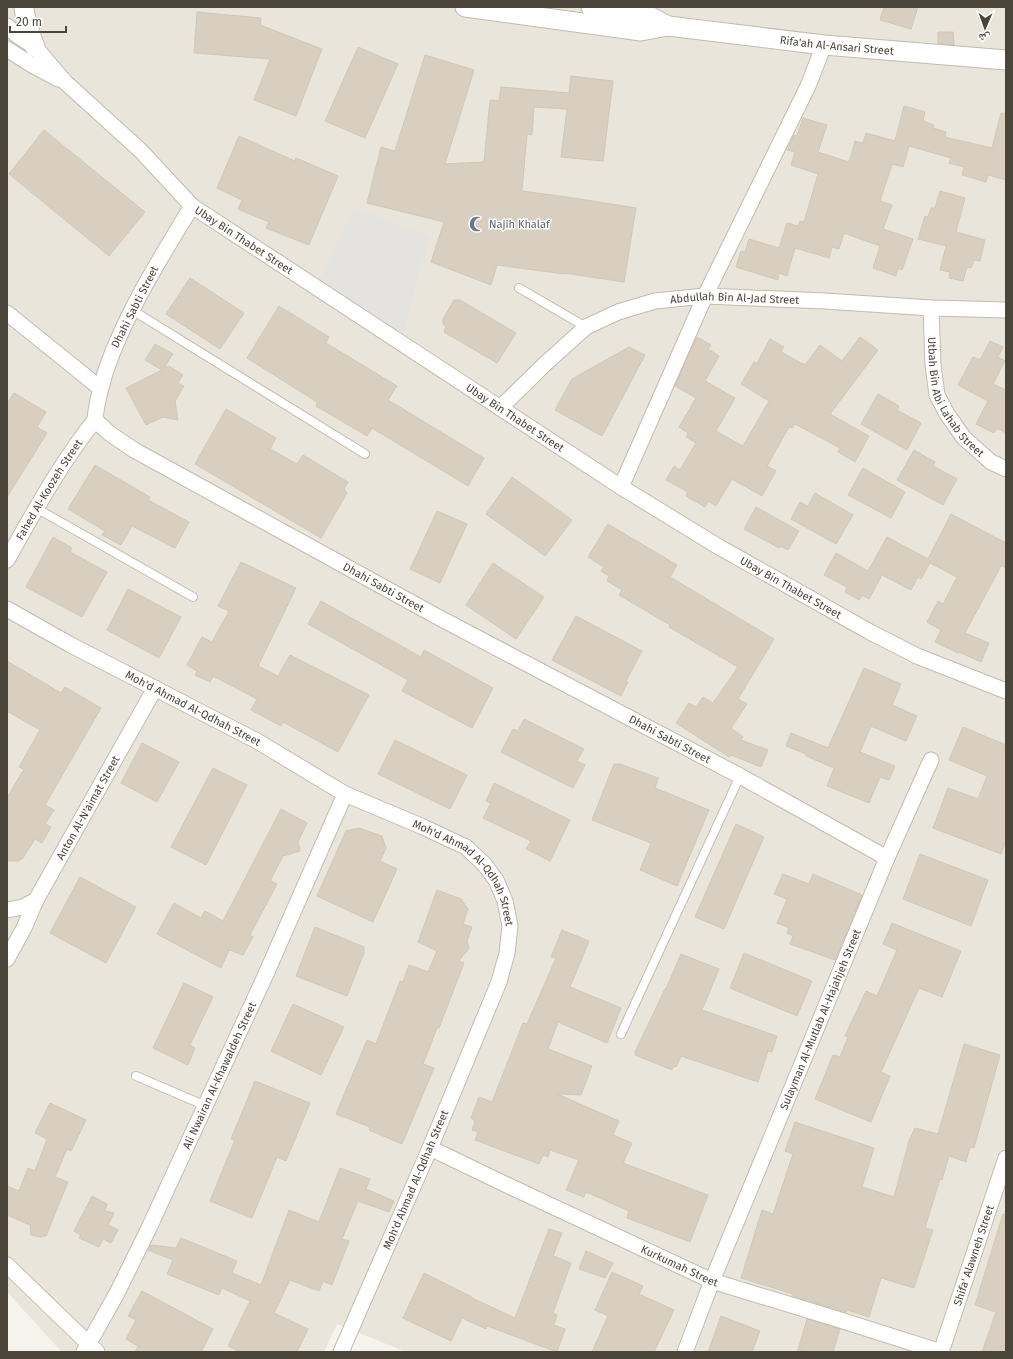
<svg xmlns="http://www.w3.org/2000/svg" width="1013" height="1359" viewBox="0 0 1013 1359" font-family="'Fira Sans','Noto Naskh Arabic',sans-serif">
  <rect width="100%" height="100%" fill="#f6f3ec"/>
  <path fill="#eae5da" d="M7 7H1006V1352H406L337 1324 324 1352H61V1351L7 1292Z"/>
  <path fill="#e5e3e0" d="M354 208 429 236 404 334 319 281Z"/>
  <path fill="#d8cfc1" stroke="#d3c7b4" d="M884 7H918L911 29 880 20Z
    M197 12 261 18 260 25 322 49 296 116 254 100 270 59 194 53Z
    M938 32H953L954 45 938 43Z
    M358 47 398 64 365 138 325 121Z
    M425 55 474 70 445 164 484 162 490 100 499 101 501 87 569 93 571 76 613 81 603 161 561 157 567 109 534 107 532 135 527 134 522 191 574 198 636 208 624 282 564 273V274L497 265 491 285 431 262 444 222 367 203 381 147 395 151Z
    M904 106 925 112 923 121 934 125 933 128 946 132 945 137 992 148 1001 113 1006 114V180L988 175 986 182 962 175 964 167 949 163 951 158 909 146 903 167 892 164 880 201 892 205 883 229 913 239 902 270 898 268 896 276 873 268 880 246 844 233 839 249 832 247 829 258 795 248 787 276 779 273 778 280 736 267 741 251 745 252 749 239 779 248 787 223 798 226 800 221 804 222 818 174 791 165 795 152 787 150 794 135 797 136 803 118 827 125 818 152 849 162 855 141 863 143 866 133 895 141Z
    M44 130 145 212 109 256 9 174Z
    M239 136 295 161 296 158 338 176 309 245 266 228 269 222 238 209 242 200 217 188Z
    M940 191 965 198 956 232 985 240 980 261 974 260 971 268 967 267 963 281 949 278 950 272 940 270 946 246 918 239 925 216 928 217 931 208H935Z
    M190 278 244 313 220 349 166 314Z
    M454 300H460L516 333 497 363 444 332 446 326 443 324V319Z
    M279 306 329 337 326 343 397 386 388 400 484 458 468 486 372 428 367 436 316 406 317 402 247 358Z
    M697 337 711 345 708 349 719 356 705 381 735 398 716 431 743 446 769 401 741 384 754 362 757 363 770 339 784 347 781 352 805 365 820 345 842 361 860 337 878 350 830 414 869 436 855 462 838 452 840 448 795 424 792 428 789 427 767 466 776 471 762 496 732 479 716 506 708 501 705 507 686 496 688 492 666 480 674 466 680 470 696 443 686 437 688 433 679 427 696 398 675 386Z
    M990 341 1003 347 998 357 1005 361 993 384 1006 390V433L997 428 994 433 976 424 988 401 958 385 973 357 980 360Z
    M155 344 173 354 164 368 169 366 183 375 178 383 184 386 175 401 178 420 163 417 146 425 126 388 162 370 145 360Z
    M629 347 645 355 602 436 555 410 572 379Z
    M14 393 46 412 37 427 47 433 7 497V404Z
    M878 394 899 406 897 410 921 423 907 450 861 424Z
    M226 409 276 438 270 449 297 464 303 455 348 482 344 489 347 493 321 538 195 464Z
    M914 450 935 462 933 466 957 479 943 505 897 480Z
    M95 465 150 497 148 500 189 522 175 548 132 526 121 545 102 535 105 531 68 509Z
    M863 468 905 492 891 518 848 495Z
    M512 477 572 520 545 556 486 514Z
    M815 493 853 515 836 544 791 519 800 502 808 506Z
    M756 507 799 531 788 550 780 546 779 548 744 529Z
    M437 511 467 524 440 583 410 569Z
    M951 514 1006 543V568L1001 566 965 633 989 643 981 662 959 652 958 653 935 642 941 630 927 622 938 601 943 604 957 577 930 563 921 579 918 577 911 590 882 575 869 599 862 595 859 600 845 592 847 587 824 575 836 553 868 571 887 537 928 559Z
    M608 524 677 565 670 577 774 639 738 699 747 704 731 728 743 737 741 740 768 750 761 767 731 755 729 757 676 723 689 703 696 707 703 697 713 703 738 667 669 627 670 625 619 595 622 590 607 581 609 576 601 571 604 567 588 557Z
    M53 537 72 548 70 552 107 572 82 617 26 587Z
    M241 562 296 588 258 666 278 676 290 655 369 695 338 752 283 722 281 726 251 710 257 699 213 676 210 682 195 675 197 671 187 665 202 637 212 642 229 611 218 606Z
    M493 563 544 597 516 639 466 605Z
    M128 589 181 617 159 658 107 630Z
    M321 601 421 657 424 650 493 688 472 728 402 691 408 680 308 624Z
    M576 616 642 651 626 681 628 682 621 696 552 660Z
    M7 661 61 693 65 687 101 708 45 805 54 810 45 824 51 827 42 843 35 839 23 858 18 861H7V798L24 769 19 767 40 730 7 711Z
    M864 668 901 684 892 705 917 716 906 741 871 726 860 752 895 766 889 780 880 777 869 803 827 786 834 768 806 756V754L786 746 791 733 828 748Z
    M524 719 584 749 577 761 585 765 573 788 501 752 513 729 518 731Z
    M963 727 1006 745V841L1001 854 933 828 948 788 978 799 987 776 949 760Z
    M395 740 467 775 450 809 378 774Z
    M142 743 179 762 157 802 121 783Z
    M614 764H620L658 778 655 788 709 810 677 886 640 870 651 843 592 820Z
    M213 768 247 785 206 865 171 847Z
    M494 783 570 820 550 861 526 849 531 841 483 818 491 803 486 801Z
    M281 809 307 823 298 842 300 851 283 856 270 881 277 884 250 935 253 937 243 955 229 950 221 968 157 934 174 903 201 918 205 911 223 921Z
    M736 824 764 837 724 929 695 917Z
    M359 828 382 836 386 848 380 861 397 869 373 922 317 896 346 831Z
    M920 854 988 880 971 926 903 899Z
    M783 874 809 884 813 874 862 895 835 960 790 944 793 936 787 933 789 928 777 923 787 899 774 894Z
    M80 877 136 907 106 963 50 933Z
    M437 890 461 899 468 909 463 924 472 927 467 941 469 948 459 961 464 963 439 1028H437L423 1064 434 1068 402 1144 369 1130 370 1127 336 1114 367 1040 376 1044 400 981 403 982 409 965 428 972 437 951 418 942Z
    M892 923 961 951 942 997 919 988 881 1072 890 1076 871 1122 815 1099 833 1055 840 1057 848 1037 845 1036 866 991 877 996 897 950 883 944Z
    M315 927 364 947V953L347 996 296 976Z
    M562 930 589 941 570 987 621 1008 607 1043 558 1022 548 1049 592 1066 581 1095 557 1094 619 1121 613 1135 632 1143 623 1163 708 1195 690 1242 627 1218 629 1211 586 1192 584 1197 566 1190 579 1160 550 1150 548 1157 543 1155 539 1164 475 1140 478 1132 472 1130 475 1121 471 1118 479 1097 492 1102 523 1023 527 1024 556 958 551 957Z
    M744 953 812 981 797 1016 730 988Z
    M681 954 719 969 702 1010 777 1036 772 1052 768 1051 758 1082 681 1056 676 1067 674 1066 672 1070 635 1055 636 1052H635L665 989H666Z
    M184 983 213 997 190 1045 195 1048 188 1065 153 1048Z
    M293 1004 344 1027 321 1075 271 1051Z
    M964 1044 1000 1055 974 1148 970 1147 966 1162 949 1156 942 1180 940 1179 925 1228 933 1230 914 1288 881 1278 869 1317 847 1310 846 1312 793 1296V1294L741 1278 762 1210 773 1214 793 1154 785 1151 795 1122 874 1148 862 1187 894 1197 909 1141 915 1128 938 1134Z
    M255 1081 310 1103 286 1161 277 1157 252 1218 210 1201 235 1140 231 1139Z
    M50 1103 86 1120 71 1151 67 1149 55 1177 68 1182 46 1236 40 1237 31 1235 30 1225 7 1215V1186L19 1191 28 1168 35 1171 47 1139 35 1133Z
    M340 1168 370 1179 366 1189 394 1201 389 1212 358 1201 342 1239 349 1241 332 1285 323 1281 319 1291 290 1280 274 1313 308 1329 297 1352H240L228 1346 250 1301 222 1288 219 1295 167 1274 173 1260 148 1250 151 1245 176 1248 181 1238 237 1261 232 1273 261 1285 289 1210 319 1222Z
    M92 1196 107 1204 105 1211 114 1213 108 1225 118 1230 111 1243 103 1239 99 1247 79 1238 81 1235 74 1231Z
    M1003 1214 1006 1215V1352H982L996 1312 975 1305Z
    M549 1229 562 1233 553 1256 571 1263 553 1313 557 1315 554 1325 565 1329 557 1352 487 1326 486 1329 462 1318 451 1341 403 1318 424 1273 472 1297V1298L515 1318Z
    M586 1251 613 1263 605 1278 579 1269Z
    M612 1272 643 1286 639 1294 674 1310 654 1352H592L608 1316 595 1310Z
    M142 1291 213 1329 201 1352H135L138 1346 126 1339 136 1320 128 1316Z
    M721 1316 760 1331 752 1352H708Z
    M807 1319 840 1329 833 1352H807L798 1350Z"/>
  <g fill="none" stroke-linecap="round" stroke-linejoin="round">
    <defs>
      <path id="service" d="M519 288 586 327
        M132 310 365 454
        M36 508 193 597
        M621 1034 740 776
        M136 1076 206 1106"/>
      <g id="minor">
        <path id="s1" d="M7 26 18 36 35 47 65 82 140 150 192 206 621 487 719 547 870 632 917 656 1006 691"/>
        <path d="M7 49 32 65 58 79"/>
        <path id="s2" d="M192 206C160 259 126 312 106 370 101 387 96 403 95 420L109 433 134 450 436 616 740 776 887 858"/>
        <path id="s3" d="M931 308 933 365 937 395 947 414 964 438 991 462 1006 469"/>
        <path d="M7 313 100 388"/>
        <path id="s4" d="M500 408 545 364 586 327 618 312 655 301 705 296 825 301 931 308 1006 310"/>
        <path d="M621 487 705 296 808 86 824 45"/>
        <path id="s5" d="M7 560C34 512 60 464 95 420"/>
        <path id="s6" d="M7 609 69 644 257 741 345 794 421 826 466 847 484 864 496 880 505 901 510 926 507 953 499 982 430 1148 341 1352"/>
        <path id="s7" d="M7 910 23 907 36 900 155 688"/>
        <path d="M7 959 24 928 36 900"/>
        <path id="s8" d="M430 1148 509 1186 712 1281 837 1319 941 1352"/>
        <path d="M7 1265 97 1352"/>
        <path id="s9" d="M84 1352 117 1293 148 1230 266 974 345 794"/>
        <path id="s10" d="M685 1352 712 1281 887 858 931 760"/>
        <path id="s11" d="M941 1352 1006 1158"/>
      </g>
      <g id="tertiary">
        <path d="M24 7C25 21 30 34 35 47"/>
        <path id="s12" d="M465 7 641 31 668 26 824 45 1006 60"/>
        <path d="M591 7 649 16 668 26"/>
      </g>
    </defs>
    <use href="#service" stroke="#c2bbae" stroke-width="10"/>
    <use href="#minor" stroke="#c2bbae" stroke-width="17"/>
    <use href="#tertiary" stroke="#c2bbae" stroke-width="21"/>
    <use href="#service" stroke="#fff" stroke-width="8"/>
    <use href="#minor" stroke="#fff" stroke-width="15"/>
    <use href="#tertiary" stroke="#fff" stroke-width="19"/>
  </g>
  <defs>
    <symbol id="mosque-bare" viewBox="-9 -9 18 18"><path d="M3.5-4.9A6 6 0 1 0 3.5 4.9A5 5 0 1 1 3.5-4.9Z" fill="#6b7280" stroke="#fff" stroke-width="2.5" paint-order="stroke"/></symbol>
  </defs>
  <g fill-rule="evenodd">
    <use href="#mosque-bare" x="466" y="213" width="22" height="22"/>
  </g>
  <g text-anchor="middle" dominant-baseline="central" stroke-width="3" stroke-linejoin="round" paint-order="stroke">
    <g font-size="11" fill="#4b4439" stroke="#fff">
      <text stroke="none"><textPath href="#s12" startOffset="375">Rifa'ah Al-Ansari Street</textPath></text>
      <text stroke="none"><textPath href="#s1" startOffset="321">Ubay Bin Thabet Street</textPath></text>
      <text stroke="none"><textPath href="#s4" startOffset="272">Abdullah Bin Al-Jad Street</textPath></text>
      <text transform="translate(135 307) rotate(-63)">Dhahi Sabti Street</text>
      <text stroke="none"><textPath href="#s3" startOffset="96">Utbah Bin Abi Lahab Street</textPath></text>
      <text stroke="none"><textPath href="#s1" startOffset="645">Ubay Bin Thabet Street</textPath></text>
      <text stroke="none"><textPath href="#s5" startOffset="82">Fahed Al-Koozeh Street</textPath></text>
      <text stroke="none"><textPath href="#s1" startOffset="969">Ubay Bin Thabet Street</textPath></text>
      <text stroke="none"><textPath href="#s2" startOffset="571">Dhahi Sabti Street</textPath></text>
      <text stroke="none"><textPath href="#s6" startOffset="211">Moh'd Ahmad Al-Qdhah Street</textPath></text>
      <text stroke="none"><textPath href="#s2" startOffset="895">Dhahi Sabti Street</textPath></text>
      <text stroke="none"><textPath href="#s7" startOffset="137">Anton Al-N'aimat Street</textPath></text>
      <text stroke="none"><textPath href="#s6" startOffset="535">Moh'd Ahmad Al-Qdhah Street</textPath></text>
      <text stroke="none"><textPath href="#s10" startOffset="359">Sulayman Al-Mutlab Al-Hajahjeh Street</textPath></text>
      <text stroke="none"><textPath href="#s9" startOffset="308">Ali Nwairan Al-Khawaldeh Street</textPath></text>
      <text transform="translate(416 1180) rotate(-67)">Moh'd Ahmad Al-Qdhah Street</text>
      <text stroke="none"><textPath href="#s11" startOffset="102">Shifa' Alawneh Street</textPath></text>
      <text stroke="none"><textPath href="#s8" startOffset="276">Kurkumah Street</textPath></text>
    </g>
    <g font-size="11" fill="#5b616d" stroke="#fff" text-anchor="start">
      <text x="489" y="224">Najih Khalaf</text>
    </g>
  </g>
  <rect width="1013" height="1359" fill="none" stroke="#4b4439" stroke-width="16"/>
  <g transform="translate(985 28) rotate(182)" stroke="#ffffff" stroke-width="3" paint-order="stroke">
  <path d="M0-3L7 15L0 10L-7 15Z" fill="#4b4439"/>
  <text y="-6" font-size="11" font-weight="bold" text-anchor="middle" fill="#4b4439">ش</text>
  </g>
  <path d="M10 26v6h56v-6" fill="none" stroke="#4b4439" stroke-width="2"/>
  <text x="16" y="26" font-size="12" fill="#4b4439" stroke="#ffffff" stroke-width="3" paint-order="stroke">20 m</text>
</svg>
